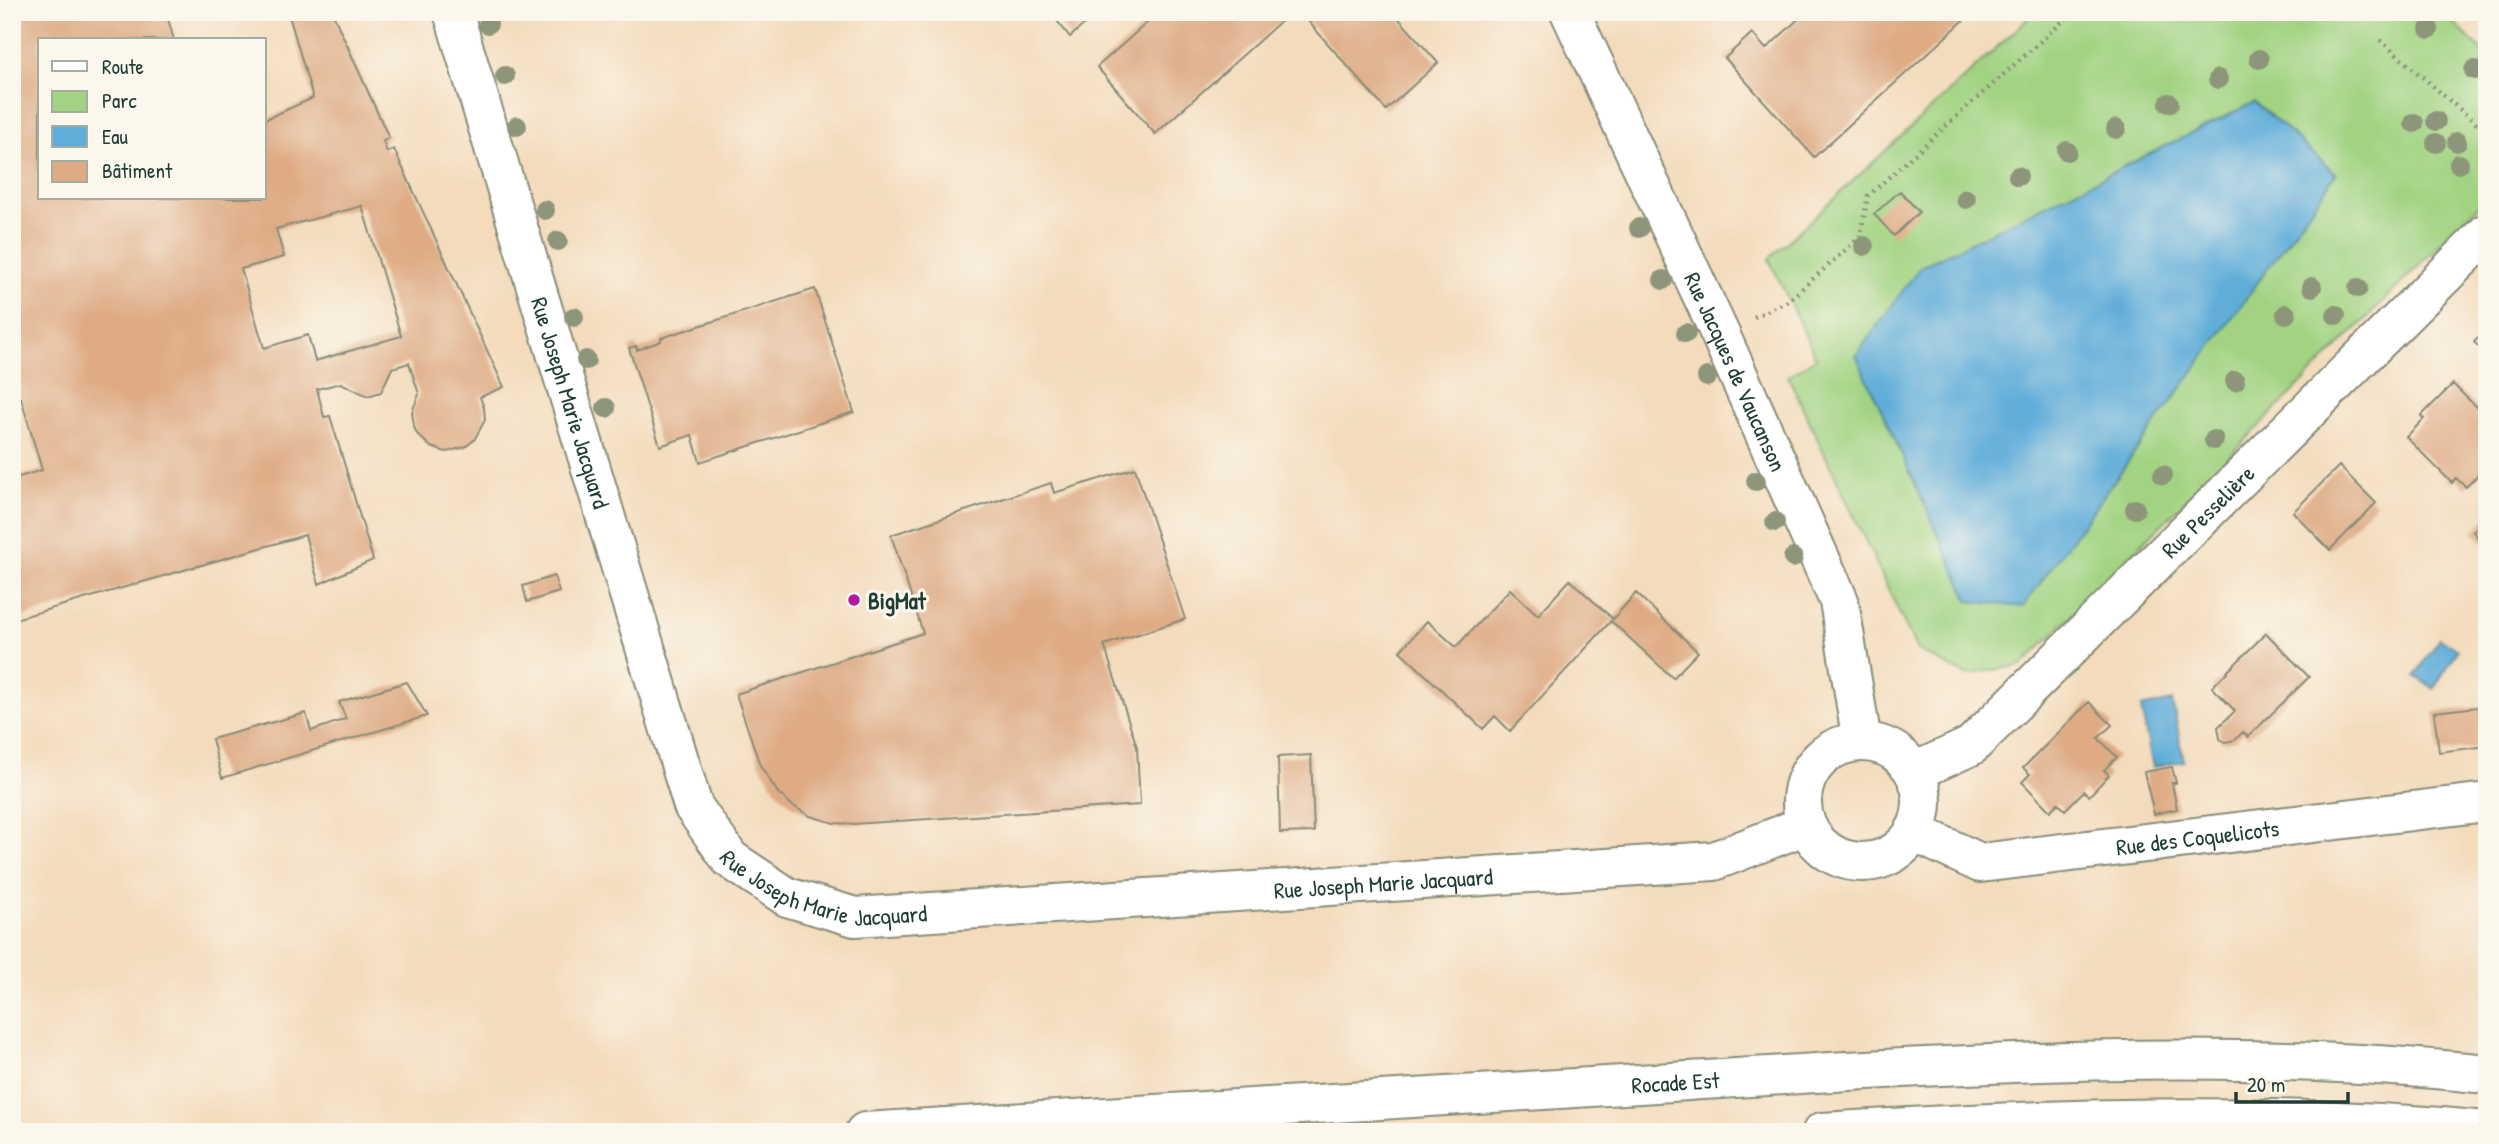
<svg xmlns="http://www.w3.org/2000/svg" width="2499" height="1144" viewBox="0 0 2499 1144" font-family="'Patrick Hand',sans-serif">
  <rect width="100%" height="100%" fill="#fbf7ec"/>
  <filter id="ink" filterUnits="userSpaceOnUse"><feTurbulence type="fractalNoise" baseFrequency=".0143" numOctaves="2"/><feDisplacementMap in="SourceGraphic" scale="14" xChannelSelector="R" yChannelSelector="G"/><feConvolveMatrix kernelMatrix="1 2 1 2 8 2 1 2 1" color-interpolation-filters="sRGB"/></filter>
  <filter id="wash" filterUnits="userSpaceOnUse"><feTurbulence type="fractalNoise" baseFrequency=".00686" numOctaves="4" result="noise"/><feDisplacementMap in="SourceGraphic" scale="28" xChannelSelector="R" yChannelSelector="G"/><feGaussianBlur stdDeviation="1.57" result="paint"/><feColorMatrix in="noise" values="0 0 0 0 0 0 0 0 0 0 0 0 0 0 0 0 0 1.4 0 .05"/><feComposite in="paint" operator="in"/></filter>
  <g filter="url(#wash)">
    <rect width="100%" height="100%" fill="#f3dbbc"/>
    <path fill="#a1d382" stroke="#60885b" stroke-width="2" d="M2035 12H2443L2487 56V197L2022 665 1966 675 1917 650 1788 376 1816 358 1769 259Z"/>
    <path fill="#60add9" stroke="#407586" stroke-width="2" d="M2255 102 2336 174 2023 607 1969 601 1856 355 1920 267Z
      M2440 638 2458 650 2434 688 2415 676Z
      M2172 701 2184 761 2153 767 2141 708Z"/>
    <g id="blocks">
      <path fill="#deab84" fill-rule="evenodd" d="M12 12H166L174 40H40V198H264V120L313 98 288 12H332L389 138 383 141 387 152 394 149 504 387 480 397 484 408 485 420 474 440 465 447 446 452 431 447 417 434 414 427 412 412 419 394 409 363 392 368 381 392 368 396 341 383 317 389 324 417 330 416 373 560 319 584 305 535 12 620V479L42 470 21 398 12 401V377L14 376 12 369ZM362 206 401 336 315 361 308 335 264 348 241 269 284 257 276 229Z
        M1050 12H1098L1070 37Z
        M1159 12H1291L1155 134 1097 67Z
        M1300 12H1393L1438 63 1386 110Z
        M1806 12H1973L1814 157 1725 58 1752 33 1766 49Z
        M1900 191 1919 212 1894 236 1874 214Z
        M815 289 854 412 700 462 692 435 660 446 629 348 636 346 637 350 661 341V338Z
        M2487 330V355L2474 342Z
        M2453 384 2487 418V466L2466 487 2456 478 2452 483 2406 437 2424 419 2421 416Z
        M2339 466 2376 503 2330 550 2293 512Z
        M1135 468 1185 619 1104 645 1137 747 1140 805 853 824 834 823 810 816 793 806 778 793 760 765 736 694 923 633 891 535 1051 483 1054 493Z
        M2487 517V546L2473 532Z
        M554 576 559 592 527 602 523 586Z
        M1570 580 1613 619 1636 593 1698 652 1673 678 1611 621 1510 731 1495 716 1483 729 1400 651 1427 621 1456 647 1510 589 1538 615Z
        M2266 633 2309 677 2248 737 2243 732 2235 740 2225 742 2220 739 2218 727 2235 711 2212 687Z
        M407 682 427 716 222 778 212 739 306 713 311 731 346 719 339 702Z
        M2089 702 2112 725 2098 738 2117 757 2104 770 2109 775 2089 796 2084 791 2065 810 2058 803 2050 811 2022 782 2030 774 2023 768Z
        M2487 706V746L2439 752 2434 712Z
        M1311 755 1314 832 1280 833 1278 757Z
        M2172 767 2176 783H2172L2177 809 2154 814 2144 772Z"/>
    </g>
  </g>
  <g filter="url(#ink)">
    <use href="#blocks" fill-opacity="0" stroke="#898c78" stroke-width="2"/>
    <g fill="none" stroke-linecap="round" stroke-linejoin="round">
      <defs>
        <g id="minor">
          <path id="s1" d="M453 12 693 806 730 859 787 897 855 917 1714 861 1806 825"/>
          <path id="s2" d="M1570 12 1720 334 1839 601 1862 742"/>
          <circle cx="1862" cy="802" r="60"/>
          <path id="s3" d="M1914 772 1971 746 2487 233"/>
          <path id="s4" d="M1914 832 1980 863 2487 802"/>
        </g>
        <g id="highway">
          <path id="s5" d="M865 1132C1139 1115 1414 1098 1688 1081 1953 1064 2221 1046 2487 1074"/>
          <path d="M1822 1132C2044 1118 2266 1110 2487 1131"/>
        </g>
      </defs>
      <use href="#minor" stroke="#898c78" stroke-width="42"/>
      <use href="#highway" stroke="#898c78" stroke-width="42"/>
      <path stroke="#898c78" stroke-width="4.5" stroke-dasharray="2 5" stroke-linecap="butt" d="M2380 40 2487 133
        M1754 317 1788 301 1860 237 1868 196 2071 14 2069 12"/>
      <use href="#minor" stroke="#fff" stroke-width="38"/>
      <use href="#highway" stroke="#fff" stroke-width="38"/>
    </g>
    <g fill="#8d957a">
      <circle cx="488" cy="24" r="10"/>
      <circle cx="2429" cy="29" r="10"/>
      <circle cx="2259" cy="59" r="10"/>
      <circle cx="2474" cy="70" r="10"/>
      <circle cx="505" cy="76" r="10"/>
      <circle cx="2218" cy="79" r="10"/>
      <circle cx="2169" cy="103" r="10"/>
      <circle cx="2436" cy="121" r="10"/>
      <circle cx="2414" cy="123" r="10"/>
      <circle cx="517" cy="126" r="10"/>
      <circle cx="2116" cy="129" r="10"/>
      <circle cx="2457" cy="142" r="10"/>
      <circle cx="2436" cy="143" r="10"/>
      <circle cx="2067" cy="151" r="10"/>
      <circle cx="2459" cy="164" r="10"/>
      <circle cx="2018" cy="176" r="10"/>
      <circle cx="1966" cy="199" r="10"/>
      <circle cx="545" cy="210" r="10"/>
      <circle cx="1639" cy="228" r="10"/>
      <circle cx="558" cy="241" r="10"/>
      <circle cx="1864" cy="246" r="10"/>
      <circle cx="1663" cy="280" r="10"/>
      <circle cx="2312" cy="287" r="10"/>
      <circle cx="2358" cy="288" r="10"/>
      <circle cx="2286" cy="314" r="10"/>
      <circle cx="2336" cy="315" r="10"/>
      <circle cx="574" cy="317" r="10"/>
      <circle cx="1686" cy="333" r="10"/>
      <circle cx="586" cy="360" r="10"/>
      <circle cx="1707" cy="377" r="10"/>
      <circle cx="2235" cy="381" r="10"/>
      <circle cx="606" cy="408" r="10"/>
      <circle cx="2214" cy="440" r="10"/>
      <circle cx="2163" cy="475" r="10"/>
      <circle cx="1756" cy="481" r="10"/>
      <circle cx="2135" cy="509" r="10"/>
      <circle cx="1775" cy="522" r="10"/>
      <circle cx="1793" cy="558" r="10"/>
    </g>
  </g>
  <circle fill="#b5179e" stroke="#fbf7ec" stroke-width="2.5" cx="854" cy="600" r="7"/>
  <g text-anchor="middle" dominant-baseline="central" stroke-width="6" stroke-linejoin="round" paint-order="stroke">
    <g font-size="23" fill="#1f3d34" stroke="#fbf7ec">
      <text stroke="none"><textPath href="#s2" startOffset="396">Rue Jacques de Vaucanson</textPath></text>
      <text stroke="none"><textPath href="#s1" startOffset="408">Rue Joseph Marie Jacquard</textPath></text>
      <text stroke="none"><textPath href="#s3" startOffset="396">Rue Pesselière</textPath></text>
      <text stroke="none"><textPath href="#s4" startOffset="292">Rue des Coquelicots</textPath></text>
      <text stroke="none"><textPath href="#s1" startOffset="996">Rue Joseph Marie Jacquard</textPath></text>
      <text stroke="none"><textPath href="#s1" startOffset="1563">Rue Joseph Marie Jacquard</textPath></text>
      <text stroke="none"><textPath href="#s5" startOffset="812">Rocade Est</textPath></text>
    </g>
    <g font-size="23" font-weight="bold" fill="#1f3d34" stroke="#fbf7ec" text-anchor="start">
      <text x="868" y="600">BigMat</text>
    </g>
  </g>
  <rect width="2499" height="1144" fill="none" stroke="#fbf7ec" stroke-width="42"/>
  <rect x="38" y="38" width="228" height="161" fill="#fbf7ec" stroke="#a3ada2" stroke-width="2"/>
  <rect x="52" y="61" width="35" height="10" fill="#ffffff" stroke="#a3ada2" stroke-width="2"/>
  <text x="102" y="74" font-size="21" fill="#1f3d34">Route</text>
  <rect x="52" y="91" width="35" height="21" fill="#a1d382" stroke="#a3ada2" stroke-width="2"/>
  <text x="102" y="108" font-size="21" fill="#1f3d34">Parc</text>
  <rect x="52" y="126" width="35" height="21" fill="#60add9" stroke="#a3ada2" stroke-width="2"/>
  <text x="102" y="144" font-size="21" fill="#1f3d34">Eau</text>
  <rect x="52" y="161" width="35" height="21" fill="#deab84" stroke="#a3ada2" stroke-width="2"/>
  <text x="102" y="178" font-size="21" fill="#1f3d34">Bâtiment</text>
  <path d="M2236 1092v10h112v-10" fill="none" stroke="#1f3d34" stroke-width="3.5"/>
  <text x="2247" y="1092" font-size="21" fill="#1f3d34" stroke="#fbf7ec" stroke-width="5" paint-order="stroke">20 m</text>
</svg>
